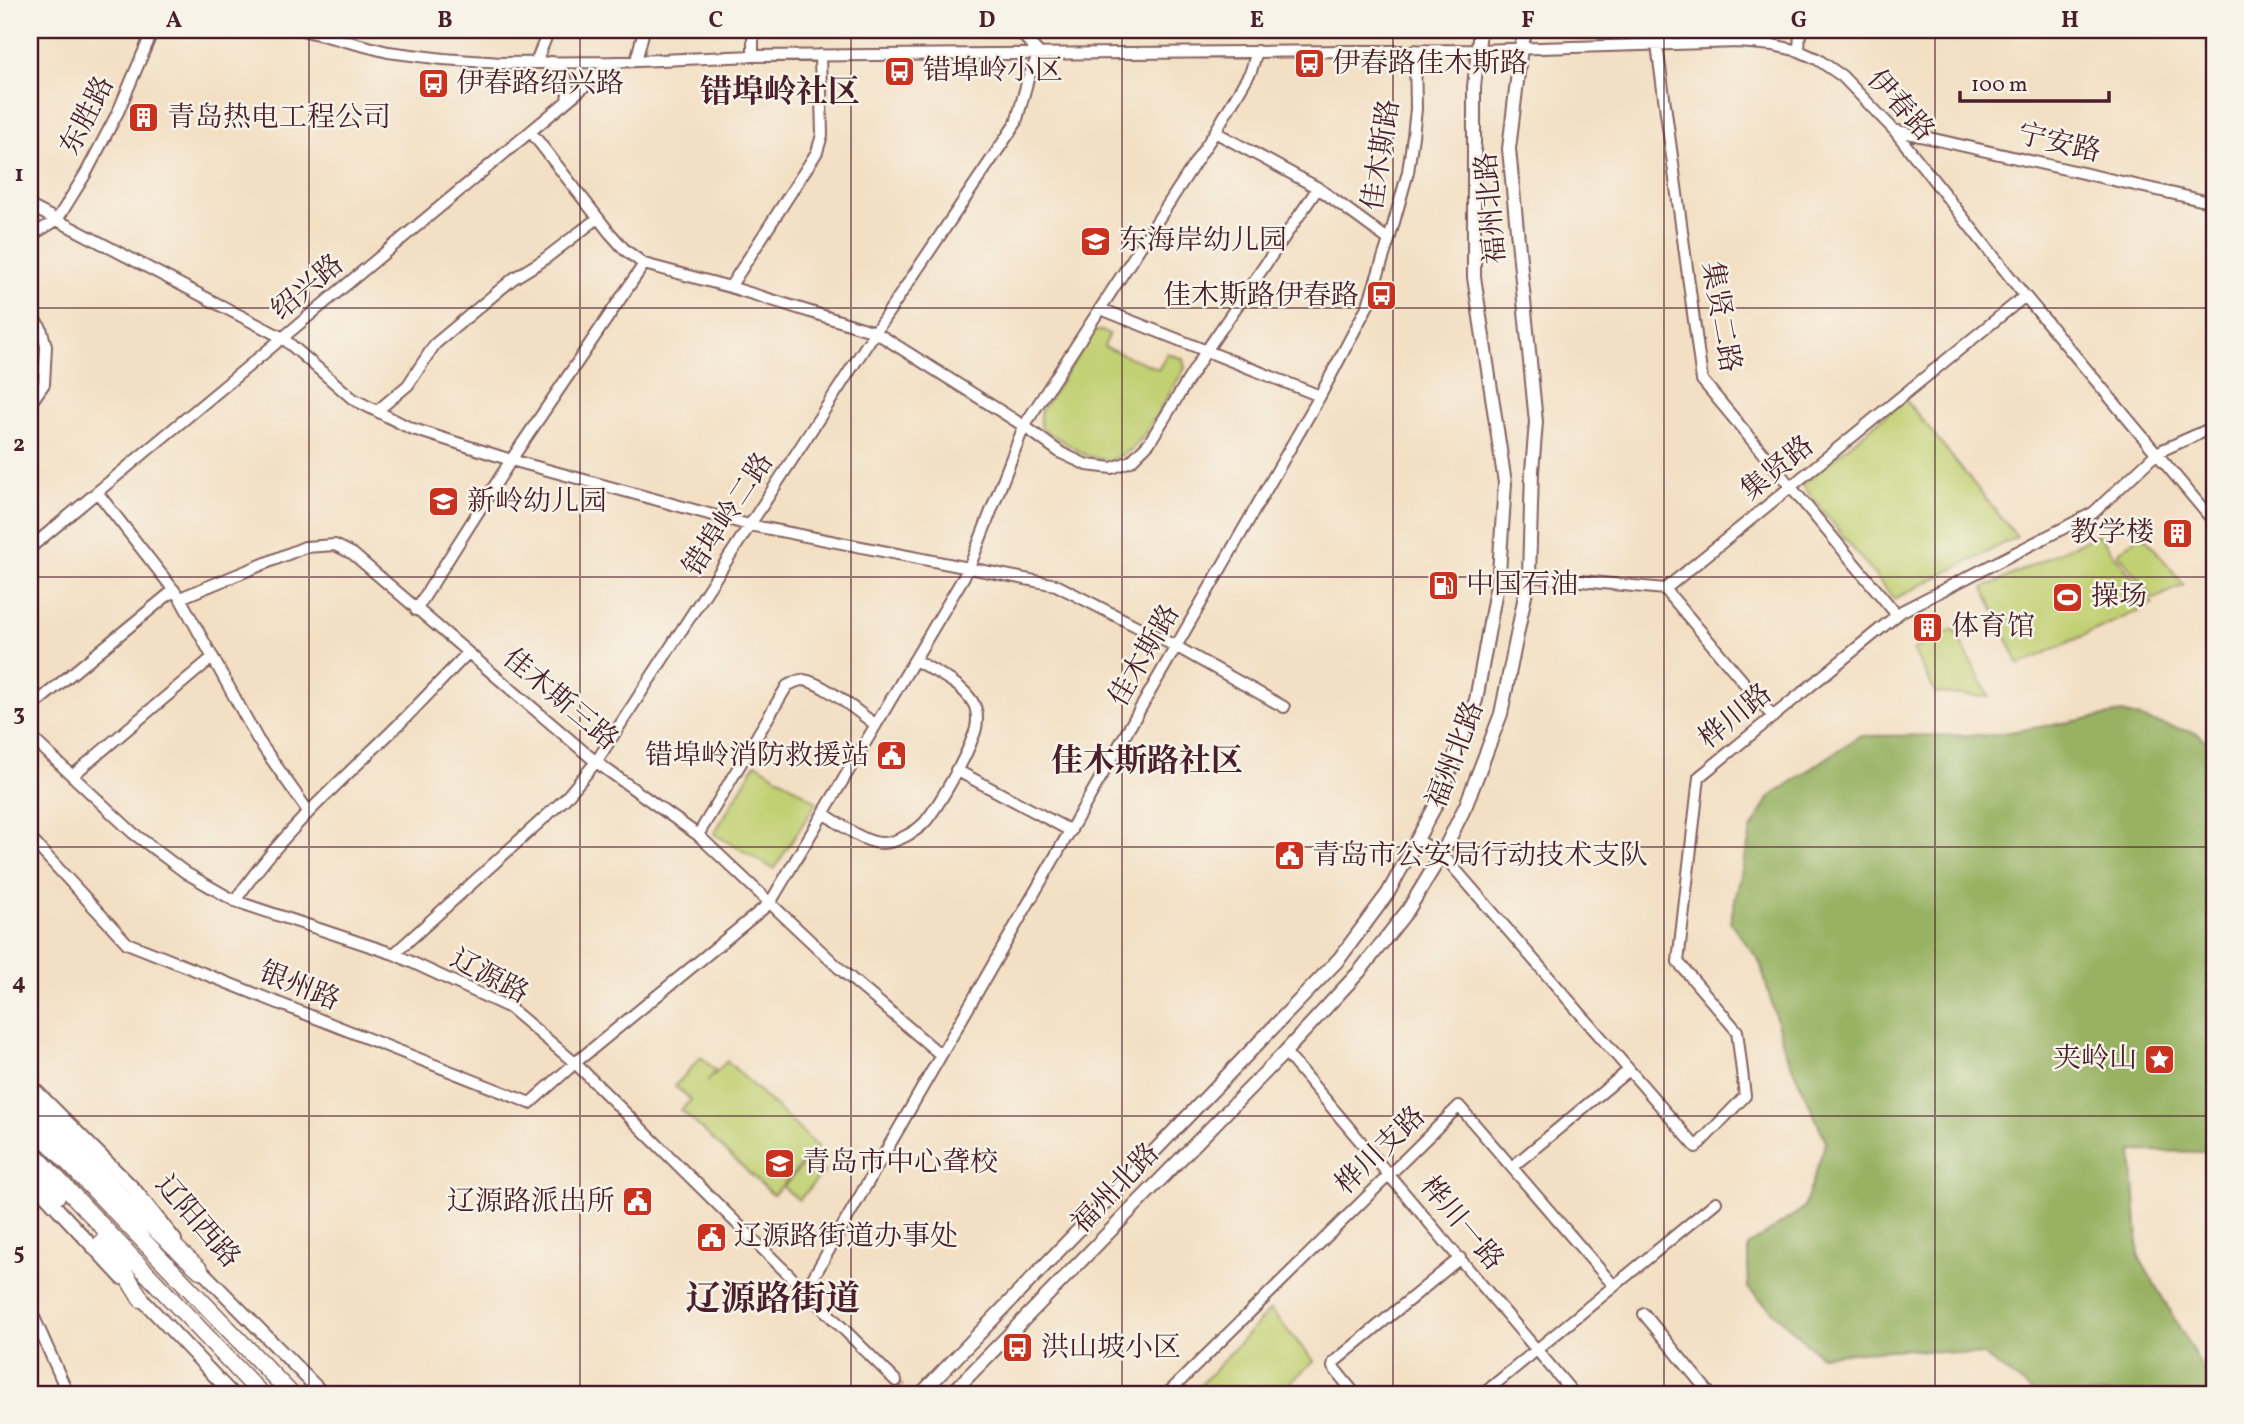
<svg xmlns="http://www.w3.org/2000/svg" width="2244" height="1424" viewBox="0 0 2244 1424" font-family="Vollkorn,'Noto Serif SC',serif">
  <rect width="100%" height="100%" fill="#f7f3e8"/>
  <filter id="ink" filterUnits="userSpaceOnUse"><feTurbulence type="fractalNoise" baseFrequency=".0143" numOctaves="2"/><feDisplacementMap in="SourceGraphic" scale="14" xChannelSelector="R" yChannelSelector="G"/><feConvolveMatrix kernelMatrix="1 2 1 2 8 2 1 2 1" color-interpolation-filters="sRGB"/></filter>
  <filter id="wash" filterUnits="userSpaceOnUse"><feTurbulence type="fractalNoise" baseFrequency=".00686" numOctaves="4" result="noise"/><feDisplacementMap in="SourceGraphic" scale="28" xChannelSelector="R" yChannelSelector="G"/><feGaussianBlur stdDeviation="1.57" result="paint"/><feColorMatrix in="noise" values="0 0 0 0 0 0 0 0 0 0 0 0 0 0 0 0 0 1.4 0 .05"/><feComposite in="paint" operator="in"/></filter>
  <g filter="url(#wash)">
    <rect width="100%" height="100%" fill="#f3dfc3"/>
    <path fill="#c1d072" stroke="#86784e" stroke-width="2" d="M1094 331H1102L1109 334 1104 347 1159 369 1167 353 1183 359 1185 368 1143 437 1131 450 1110 461 1087 456 1041 428 1040 413Z
      M1905 399 2017 537 1894 599 1802 485Z
      M2142 533 2184 585 2154 599 2118 553Z
      M2098 534 2153 604 2019 665 1984 588Z
      M1954 629 1989 697 1936 693 1913 650Z
      M756 763 817 802 774 869 714 834Z
      M701 1057 716 1071 707 1082 727 1061 818 1147 773 1195 681 1110 691 1100 675 1086Z
      M809 1158 824 1172 799 1200 783 1187Z
      M1270 1310 1314 1361 1277 1394H1197V1389Z"/>
    <path fill="#98b264" stroke="#716848" stroke-width="2" d="M2122 713 2198 734 2214 748V1152L2132 1151 2139 1257 2214 1388V1394H2036L1983 1355 1904 1349 1819 1355 1748 1288V1246L1804 1208 1826 1141 1785 1051 1760 962 1730 922 1752 828 1770 797 1859 736 1992 735Z"/>
  </g>
  <g filter="url(#ink)">
    <g fill="none" stroke-linecap="round" stroke-linejoin="round">
      <path stroke="#d1b9a5" stroke-width="10" stroke-dasharray="10 5" stroke-linecap="butt" d="M896 1381 909 1394"/>
      <defs>
        <path id="minor" d="M302 30 388 52 443 59 502 63 614 62 753 56 1478 50 1739 42 1773 45 1799 51 1817 59 1842 76 1894 130 2025 296 2214 522
          M753 30V56
          M1018 30 1039 53
          M1657 45 1702 380 1897 615
          M1799 51 1800 30
          M2214 53V64
          M636 61 644 30
          M536 62 549 30
          M551 62C567 72 570 83 567 101
          M1894 130 2214 203
          M531 132 609 232 625 250 644 264 730 287 875 332 1024 426 1061 453 1087 465 1112 468 1131 461 1149 443 1206 351 1318 188
          M1215 132 1318 188 1389 240
          M30 206 283 338 353 399 410 428 511 460 749 525 1056 585 1177 647 1284 707
          M30 236 57 220 86 173 118 112 153 30
          M730 287 817 152 822 135 820 55
          M1101 309 1320 396
          M30 315 41 328 46 346 44 384 30 404
          M377 411 408 385 435 344 514 278 542 261 598 218
          M97 492 180 598 258 740 308 811
          M30 548 614 62
          M1529 576 1665 589 2025 296
          M1665 589 1773 717
          M180 598 305 547 335 545 353 554 596 762 698 835 840 969 941 1055
          M416 610 511 460 644 264
          M30 708 174 590
          M30 736 133 833 186 873 235 901 394 954 510 1008 575 1063 896 1381
          M956 770 1071 831
          M72 776 213 657
          M824 814C840 823 863 843 882 843 896 843 916 832 925 822 940 804 965 759 973 737 978 726 979 711 972 701 960 682 933 671 915 660
          M698 835 787 686C793 683 797 680 803 680 823 682 859 713 876 725
          M30 838 127 943 530 1103 575 1063 770 903 969 568 1024 426 1215 132 1251 71 1257 51
          M1417 840 1442 854 1696 1147 1745 1096 1737 1031 1678 962 1699 777 1902 611 2093 513 2158 452 2214 427
          M235 901C278 837 334 787 389 734 416 708 441 680 468 653
          M394 954 565 799 596 762 875 332 1016 123 1028 79 1039 53
          M1285 1052 1574 1394
          M1512 1167 1629 1070
          M806 1290 1320 396 1368 305 1389 240 1408 172 1413 136 1416 109 1415 50
          M30 1308 68 1394
          M1644 1314 1710 1394
          M1167 1394 1459 1106 1614 1286
          M1355 1394 1333 1367 1334 1362 1460 1258
          M1483 1394 1716 1202"/>
        <path id="major" d="M30 1085 135 1190 175 1240
          M30 1179 122 1278
          M196 1265 323 1394
          M137 1294 232 1394
          M921 1394 1339 959 1388 893 1438 801 1476 700 1499 573 1505 483 1474 277V87L1480 30
          M951 1394 1285 1052 1359 972 1408 910 1442 854 1466 805 1501 714 1529 576 1532 471 1536 422 1509 149 1521 47 1526 30"/>
        <path id="highway" d="M30 1103 144 1219 200 1270
          M30 1123 291 1394
          M30 1150 261 1394
          M30 1167 57 1196
          M102 1242 113 1254 141 1299"/>
      </defs>
      <use href="#minor" stroke="#856260" stroke-width="14"/>
      <use href="#major" stroke="#856260" stroke-width="16"/>
      <use href="#highway" stroke="#856260" stroke-width="19"/>
      <use href="#minor" stroke="#fff" stroke-width="10"/>
      <use href="#major" stroke="#fff" stroke-width="12"/>
      <use href="#highway" stroke="#fff" stroke-width="16"/>
    </g>
  </g>
  <path fill="none" stroke="#4a1f2b" stroke-width="2" stroke-opacity="0.55" d="M309 30V1394M580 30V1394M851 30V1394M1122 30V1394M1393 30V1394M1664 30V1394M1935 30V1394M30 308H2214M30 577H2214M30 847H2214M30 1116H2214"/>
  <defs>
    <symbol id="bus-square" viewBox="-11 -11 22 22"><rect x="-9" y="-9" width="18" height="18" rx="4" fill="#c8321e" stroke="#f7f3e8"/><path d="M-5-6H5V4H4V6H2V4H-2V6H-4V4H-5ZM-3.5-4V0h7V-4ZM-3.5 1.2v1.5H-2V1.2ZM2 1.2v1.5H3.5V1.2Z" fill="#fff"/></symbol>
    <symbol id="building-square" viewBox="-11 -11 22 22"><rect x="-9" y="-9" width="18" height="18" rx="4" fill="#c8321e" stroke="#f7f3e8"/><path d="M-4-6H4V6H1V3H-1V6H-4ZM-2.5-4.3h1.7v1.8h-1.7ZM.8-4.3h1.7v1.8H.8ZM-2.5-1h1.7V.8h-1.7ZM.8-1h1.7V.8H.8Z" fill="#fff"/></symbol>
    <symbol id="school-square" viewBox="-11 -11 22 22"><rect x="-9" y="-9" width="18" height="18" rx="4" fill="#c8321e" stroke="#f7f3e8"/><path d="M0-5L7-2L0 1L-7-2ZM-4 1L0 2.5L4 1V4Q0 6-4 4Z" fill="#fff"/></symbol>
    <symbol id="fuel-square" viewBox="-11 -11 22 22"><rect x="-9" y="-9" width="18" height="18" rx="4" fill="#c8321e" stroke="#f7f3e8"/><path d="M-5.5-6h7V0h2V4h1.3V-2.5L3-4.5l.8-.8L6-3V5H2.5V1h-1V6h-7ZM-4.2-4.7v3.2H.2V-4.7Z" fill="#fff"/></symbol>
    <symbol id="stadium-square" viewBox="-11 -11 22 22"><rect x="-9" y="-9" width="18" height="18" rx="4" fill="#c8321e" stroke="#f7f3e8"/><path d="M0-5a6.5 5 0 1 0 0 10a6.5 5 0 1 0 0-10ZM-3.5-1.8h7v3.6h-7Z" fill="#fff"/></symbol>
    <symbol id="civic-square" viewBox="-11 -11 22 22"><rect x="-9" y="-9" width="18" height="18" rx="4" fill="#c8321e" stroke="#f7f3e8"/><path d="M-.6-6.5H3V-4.5H.6V-3L4-1V1h2V6H-6V1h2V-1L-.6-3ZM-1.2 2.5V6h2.4V2.5Z" fill="#fff"/></symbol>
    <symbol id="sight-square" viewBox="-11 -11 22 22"><rect x="-9" y="-9" width="18" height="18" rx="4" fill="#c8321e" stroke="#f7f3e8"/><path d="M0-6L1.8-2.2L6-1.7L2.9 1.2L3.7 5.4L0 3.3L-3.7 5.4L-2.9 1.2L-6-1.7L-1.8-2.2Z" fill="#fff"/></symbol>
  </defs>
  <g fill-rule="evenodd">
    <use href="#bus-square" x="1292" y="46" width="35" height="35"/>
    <use href="#bus-square" x="882" y="54" width="35" height="35"/>
    <use href="#bus-square" x="416" y="66" width="35" height="35"/>
    <use href="#building-square" x="126" y="100" width="35" height="35"/>
    <use href="#school-square" x="1078" y="224" width="35" height="35"/>
    <use href="#bus-square" x="1364" y="278" width="35" height="35"/>
    <use href="#school-square" x="426" y="484" width="35" height="35"/>
    <use href="#building-square" x="2160" y="516" width="35" height="35"/>
    <use href="#fuel-square" x="1426" y="568" width="35" height="35"/>
    <use href="#stadium-square" x="2050" y="580" width="35" height="35"/>
    <use href="#building-square" x="1910" y="610" width="35" height="35"/>
    <use href="#civic-square" x="874" y="738" width="35" height="35"/>
    <use href="#civic-square" x="1272" y="838" width="35" height="35"/>
    <use href="#sight-square" x="2142" y="1042" width="35" height="35"/>
    <use href="#school-square" x="762" y="1146" width="35" height="35"/>
    <use href="#civic-square" x="620" y="1184" width="35" height="35"/>
    <use href="#civic-square" x="694" y="1220" width="35" height="35"/>
    <use href="#bus-square" x="1000" y="1330" width="35" height="35"/>
  </g>
  <g text-anchor="middle" dominant-baseline="central" stroke-width="5" stroke-linejoin="round" paint-order="stroke">
    <g font-size="28" fill="#4a1f2b" stroke="#f7f3e8" text-anchor="start">
      <text x="1332" y="64">伊春路佳木斯路</text>
      <text x="923" y="71">错埠岭小区</text>
      <text x="456" y="84">伊春路绍兴路</text>
      <text x="167" y="118">青岛热电工程公司</text>
      <text x="1119" y="241">东海岸幼儿园</text>
      <text x="1359" y="296" text-anchor="end">佳木斯路伊春路</text>
      <text x="467" y="502">新岭幼儿园</text>
      <text x="2154" y="533" text-anchor="end">教学楼</text>
      <text x="1466" y="585">中国石油</text>
      <text x="2091" y="597">操场</text>
      <text x="1951" y="627">体育馆</text>
      <text x="869" y="756" text-anchor="end">错埠岭消防救援站</text>
      <text x="1312" y="856">青岛市公安局行动技术支队</text>
      <text x="2137" y="1059" text-anchor="end">夹岭山</text>
      <text x="802" y="1163">青岛市中心聋校</text>
      <text x="615" y="1202" text-anchor="end">辽源路派出所</text>
      <text x="734" y="1237">辽源路街道办事处</text>
      <text x="1041" y="1348">洪山坡小区</text>
    </g>
    <g font-size="28" fill="#4a1f2b" stroke="#f7f3e8">
      <text transform="translate(1900 106) rotate(48)">伊春路</text>
      <text transform="translate(88 116) rotate(-63)">东胜路</text>
      <text transform="translate(2059 144) rotate(13)">宁安路</text>
      <text transform="translate(1382 155) rotate(-81)">佳木斯路</text>
      <text transform="translate(1492 208) rotate(-95)">福州北路</text>
      <text transform="translate(308 288) rotate(-40)">绍兴路</text>
      <text transform="translate(1720 317) rotate(80)">集贤二路</text>
      <text transform="translate(1778 469) rotate(-39)">集贤路</text>
      <text transform="translate(729 515) rotate(-57)">错埠岭二路</text>
      <text transform="translate(1145 656) rotate(-60)">佳木斯路</text>
      <text transform="translate(560 700) rotate(40)">佳木斯三路</text>
      <text transform="translate(1736 717) rotate(-39)">桦川路</text>
      <text transform="translate(1456 755) rotate(-69)">福州北路</text>
      <text transform="translate(489 977) rotate(28)">辽源路</text>
      <text transform="translate(299 987) rotate(22)">银州路</text>
      <text transform="translate(1381 1151) rotate(-44)">桦川支路</text>
      <text transform="translate(1116 1189) rotate(-46)">福州北路</text>
      <text transform="translate(197 1222) rotate(49)">辽阳西路</text>
      <text transform="translate(1461 1224) rotate(50)">桦川一路</text>
    </g>
    <g font-size="32" font-weight="bold" fill="#4a1f2b" stroke="#f7f3e8">
      <text x="780" y="94">错埠岭社区</text>
      <text x="1147" y="763">佳木斯路社区</text>
    </g>
    <g font-size="35" font-weight="bold" fill="#4a1f2b" stroke="#f7f3e8">
      <text x="773" y="1301">辽源路街道</text>
    </g>
  </g>
  <rect width="2244" height="1424" fill="none" stroke="#f7f3e8" stroke-width="77"/>
  <path d="M1960 91v10h149v-10" fill="none" stroke="#4a1f2b" stroke-width="3.5"/>
  <text x="1971" y="91" font-size="21" fill="#4a1f2b" stroke="#f7f3e8" stroke-width="5" paint-order="stroke">100 m</text>
  <rect x="38" y="38" width="2168" height="1348" fill="none" stroke="#4a1f2b" stroke-width="2.5"/>
  <g font-size="23" text-anchor="middle" font-weight="bold" fill="#4a1f2b">
    <text x="174" y="27">A</text>
    <text x="445" y="27">B</text>
    <text x="716" y="27">C</text>
    <text x="987" y="27">D</text>
    <text x="1257" y="27">E</text>
    <text x="1528" y="27">F</text>
    <text x="1799" y="27">G</text>
    <text x="2070" y="27">H</text>
    <text x="19" y="181">1</text>
    <text x="19" y="451">2</text>
    <text x="19" y="720">3</text>
    <text x="19" y="989">4</text>
    <text x="19" y="1259">5</text>
  </g>
</svg>
